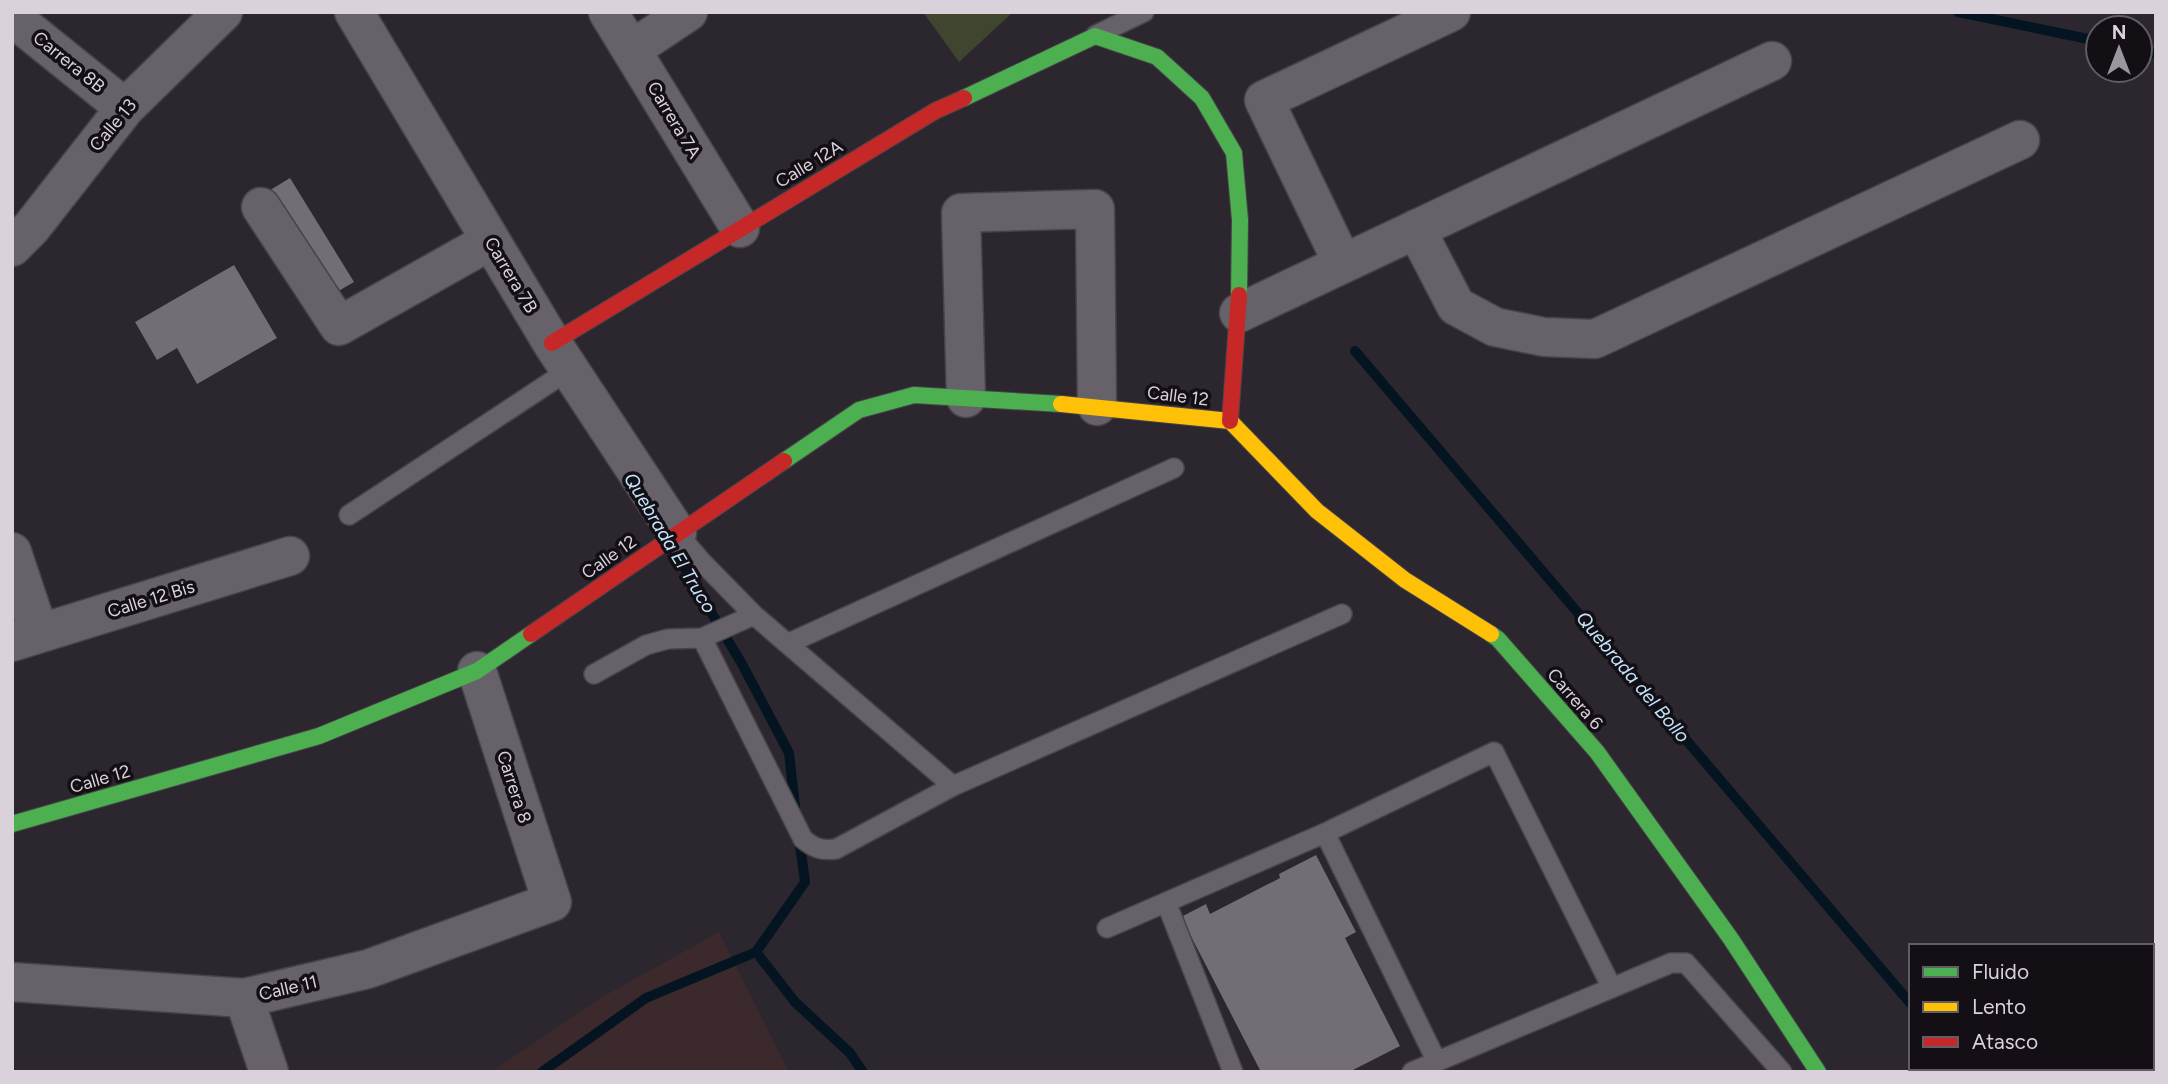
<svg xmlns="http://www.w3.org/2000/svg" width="2168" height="1084" viewBox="0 0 2168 1084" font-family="Figtree,sans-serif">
  <rect width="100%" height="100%" fill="#2c272e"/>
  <path fill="#3b292c" d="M719 932 789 1072H491L597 1000Z"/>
  <path fill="#3f452e" d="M923 12H1013L959 62Z"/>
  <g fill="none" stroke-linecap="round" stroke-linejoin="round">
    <path stroke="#041521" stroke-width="10" d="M1958 12 2098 41
      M2140 50 2156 54
      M1355 351 1911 1004
      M672 547 742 664 789 753 796 815
      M799 838 805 882 756 952 795 1002 850 1053 863 1072
      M1969 1068 1974 1072
      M542 1072 646 998 756 952"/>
  </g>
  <path fill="#736d76" d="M290 178 354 282 330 296 267 192Z
    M234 265 277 338 197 384 177 348 157 360 135 322Z
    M1316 855 1356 932 1345 938 1400 1046 1349 1072H1261L1181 917 1206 904 1210 914 1280 878 1279 874Z"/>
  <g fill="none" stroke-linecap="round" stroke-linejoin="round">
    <defs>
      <path id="lane" d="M1096 35 1144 12
        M349 515 569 370
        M677 533 702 562 754 615 953 786
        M702 638 803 839C814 848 821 851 836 849L953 786 1342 614
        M789 643 1174 468
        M594 674 646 645 668 639 702 638 754 615
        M1325 833 1437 1062
        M1166 902 1233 1072
        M1107 928 1325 833 1494 752 1612 988
        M1412 1072 1671 963H1686L1782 1072"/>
      <path id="street" d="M354 12 552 343 677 533
        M608 12 740 228
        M12 17 125 108
        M631 50 688 12
        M261 207 339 326 490 241
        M1416 229 1456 306 1495 327 1544 337 1595 339 2020 140
        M12 247 31 228 125 108 223 12
        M1343 264 1264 100 1451 12
        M1239 313 1772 61
        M966 398 961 213 1095 209 1097 406
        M12 552 39 633
        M12 642 290 556
        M12 982 244 998 368 969 552 902 477 671
        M244 998 269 1072"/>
      <path id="fast" d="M964 98 1095 36 1157 57 1202 98 1234 153 1240 220 1239 295
        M784 461 859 410 914 395 1061 404
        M1491 634 1498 639 1597 752 1731 939 1818 1072
        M12 824 319 736 477 671 531 634"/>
      <path id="slow" d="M1061 404 1230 421
        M1230 421 1317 511 1405 580 1491 634"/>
      <path id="jam" d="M552 343 935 111 964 98
        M1230 421 1239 295
        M531 634 784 461"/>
    </defs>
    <use href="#lane" stroke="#474349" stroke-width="22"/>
    <use href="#street" stroke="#474349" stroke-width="41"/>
    <use href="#fast" stroke="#474349" stroke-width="18"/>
    <use href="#slow" stroke="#474349" stroke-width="18"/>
    <use href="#jam" stroke="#474349" stroke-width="18"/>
    <use href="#lane" stroke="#676269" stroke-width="19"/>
    <use href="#street" stroke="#676269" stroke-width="38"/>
    <use href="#fast" stroke="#4caf50" stroke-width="16"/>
    <use href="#slow" stroke="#ffc107" stroke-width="16"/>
    <use href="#jam" stroke="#c62828" stroke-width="16"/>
  </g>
  <g text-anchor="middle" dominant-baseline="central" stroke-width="7" stroke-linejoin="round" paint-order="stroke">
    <g font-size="18" fill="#d9d2db" stroke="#130f15">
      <text transform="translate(69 62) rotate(39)">Carrera 8B</text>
      <text transform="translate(674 120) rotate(59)">Carrera 7A</text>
      <text transform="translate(113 125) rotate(-50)">Calle 13</text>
      <text transform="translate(809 164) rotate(-31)">Calle 12A</text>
      <text transform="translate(511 275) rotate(59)">Carrera 7B</text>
      <text transform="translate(1178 396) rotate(7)">Calle 12</text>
      <text transform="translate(609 557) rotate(-35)">Calle 12</text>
      <text transform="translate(151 599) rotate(-17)">Calle 12 Bis</text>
      <text transform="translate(1575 699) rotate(49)">Carrera 6</text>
      <text transform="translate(100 779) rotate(-16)">Calle 12</text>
      <text transform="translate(514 787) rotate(72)">Carrera 8</text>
      <text transform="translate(288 988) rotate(-13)">Calle 11</text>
    </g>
    <g font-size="19" font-style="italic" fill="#c3e5fd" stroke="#130f15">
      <text transform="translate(670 543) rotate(59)">Quebrada El Truco</text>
      <text transform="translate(1633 677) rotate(50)">Quebrada del Bollo</text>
    </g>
  </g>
  <rect width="2168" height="1084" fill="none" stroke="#d9d2db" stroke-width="28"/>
  <rect x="1909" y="944" width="245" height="126" fill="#130f15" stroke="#625d64" stroke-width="2"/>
  <rect x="1923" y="967" width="35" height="10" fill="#4caf50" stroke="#625d64" stroke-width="2"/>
  <text x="1972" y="979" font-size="21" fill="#d9d2db">Fluido</text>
  <rect x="1923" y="1002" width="35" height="10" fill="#ffc107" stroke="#625d64" stroke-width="2"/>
  <text x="1972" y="1014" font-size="21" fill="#d9d2db">Lento</text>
  <rect x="1923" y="1037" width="35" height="10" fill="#c62828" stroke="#625d64" stroke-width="2"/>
  <text x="1972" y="1049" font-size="21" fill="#d9d2db">Atasco</text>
  <g transform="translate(2119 49)"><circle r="33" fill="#130f15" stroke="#625d64" stroke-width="2"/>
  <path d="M0-5L12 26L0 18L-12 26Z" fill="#9c969e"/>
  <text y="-10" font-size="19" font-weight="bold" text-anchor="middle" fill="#d9d2db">N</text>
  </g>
</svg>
